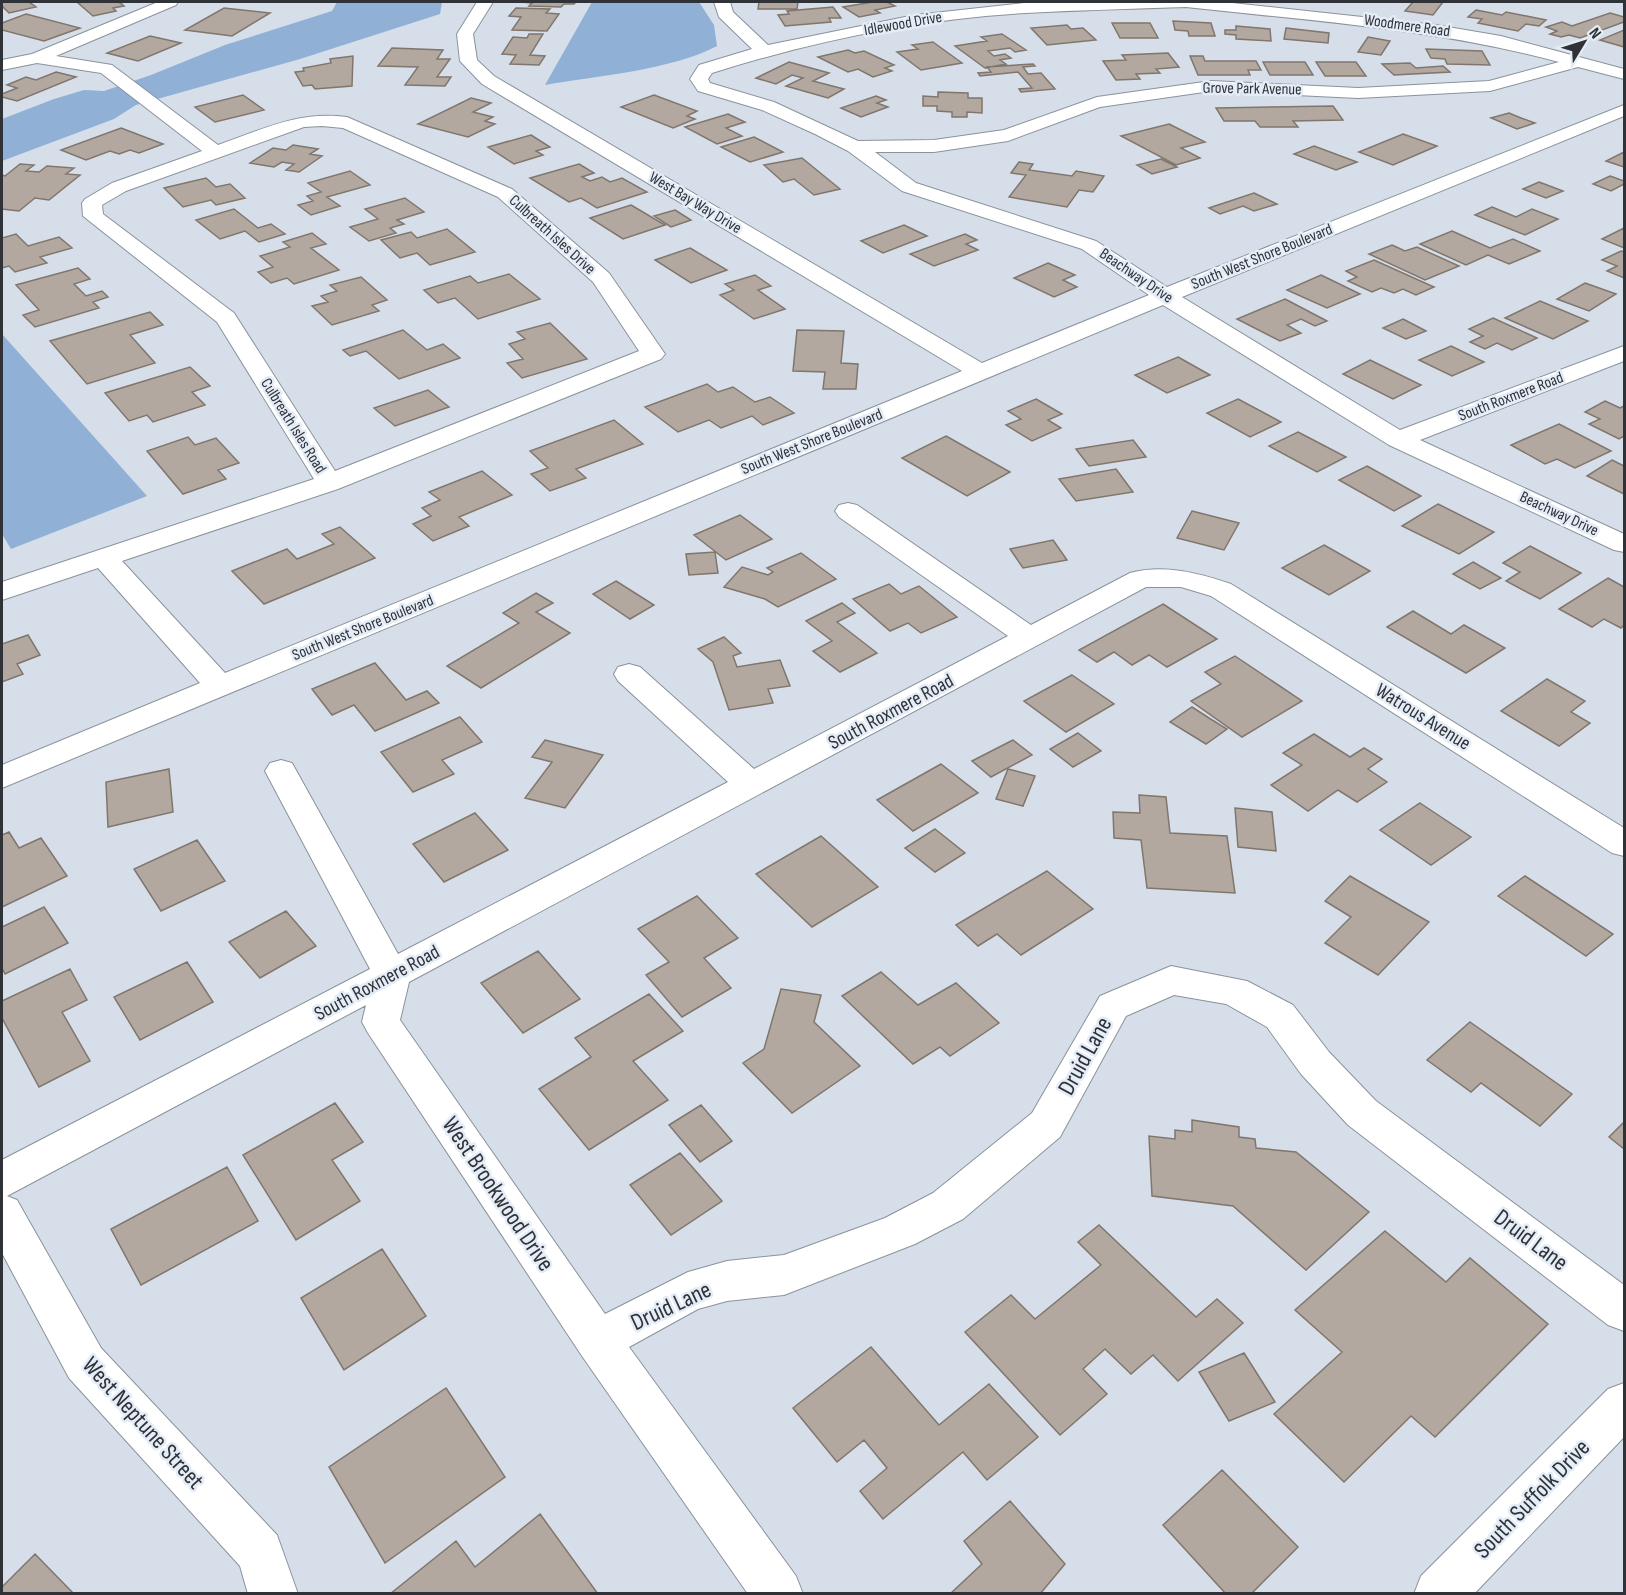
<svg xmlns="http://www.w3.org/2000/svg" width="1626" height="1595" viewBox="0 0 1626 1595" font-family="'Sofia Sans Condensed',sans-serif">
  <rect width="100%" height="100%" fill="#d6dfe9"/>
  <path fill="#90b0d6" d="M337 2H442L440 14 300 59 136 105 114 119 2 161V119L54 99 84 90 104 91 151 75 225 45 332 11Z
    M592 2H699L714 25 717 46C672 70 596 76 545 85Z
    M2 334 147 496 11 549 2 534Z"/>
  <path fill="#b2a89f" stroke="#80766e" stroke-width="1.5" d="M2 2H29L36 7 9 13 2 6Z
    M84 2H126L120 3 124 6 113 8 116 11 93 16 78 3Z
    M521 2H576L574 4H564L561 7 529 6 532 3Z
    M759 2H798L797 9H758Z
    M873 2H887L895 6 875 10 880 13 859 17 843 7Z
    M1413 2H1443L1433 15 1405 11Z
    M833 7 841 18H829L831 22 785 26 778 15 789 14 787 11Z
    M224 8 270 13 232 36 185 30Z
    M516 8 550 9 546 13 559 14 547 31 512 30 521 17 509 16Z
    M1476 10 1502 15 1506 12 1546 20 1539 26 1526 24 1518 31 1478 23 1482 19 1468 17Z
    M1610 13 1624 17V22L1580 38 1569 35 1561 37 1550 34 1557 31 1546 27 1562 22 1572 26Z
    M26 14 80 28 44 41 2 30V23Z
    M1173 21 1211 23 1215 36H1189L1188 31 1175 30Z
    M1112 23H1150L1158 38H1120Z
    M1067 25 1071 29 1083 28 1096 40 1047 45 1031 28Z
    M1236 26 1270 29 1271 41 1236 39V35L1225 34V30H1236Z
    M1286 28 1329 33 1328 43 1284 39Z
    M1624 30V47L1600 40Z
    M529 34H543L530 55 545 56 539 65 510 64 516 55 502 54 513 37 527 38Z
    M1002 34 1026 50 1015 52 1010 48 988 51 994 56 1005 54 1011 58 1000 60 1006 64 985 68 955 46 987 41 981 37Z
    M150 36 181 43 138 61 107 53Z
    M1368 37 1390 41 1381 55 1358 52Z
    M933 42 962 63 921 70 897 52 918 49 912 45Z
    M392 48 443 50 437 59H450L437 77H451L445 86 405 85 418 67 378 66Z
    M1426 49 1482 51 1490 65 1447 64 1445 59 1431 58Z
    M848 50 855 53 864 51 894 65 885 68 892 71 873 77 858 69 848 72 818 57Z
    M1168 53 1179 67 1156 69 1160 73 1136 74 1140 79 1116 80 1103 61 1126 60 1122 55Z
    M353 56 352 86 315 89 312 85 303 86 295 72 304 71 303 68 331 63 330 59Z
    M1190 56H1203L1205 61H1256L1261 70H1248L1250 75H1198Z
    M789 62 829 73 813 81 844 89 828 98 786 86 803 78 792 75 776 84 756 78Z
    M1263 62H1305L1313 75H1270Z
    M1316 62H1356L1366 76H1325Z
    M1410 63 1416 68 1443 66 1450 72 1394 75 1382 64Z
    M1033 64 1035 66 1023 67 1028 74 1041 73 1055 89 1021 92 1019 89 1032 88 1018 72 980 76 978 73 991 72 987 67Z
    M56 72 76 77 17 101 2 97V94L17 88 7 85 26 77 36 80Z
    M938 92 968 93V98H982V113L967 112V117H952V112L937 111V106H923V96L938 97Z
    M243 95 264 110 215 122 195 107Z
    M654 95 697 111 687 116 695 119 673 128 621 107Z
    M876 96 886 100 877 103 888 107 861 117 841 108Z
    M471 98 491 103 473 112 493 117 485 121 495 124 468 137 418 124Z
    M1333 106 1343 120 1293 121 1298 127H1260L1255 121H1224L1216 108Z
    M1509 113 1521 118 1535 123 1517 129 1491 118Z
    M728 114 745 122 726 128 742 136 717 144 685 127Z
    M1169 124 1205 142 1181 148 1200 158 1176 165 1121 136Z
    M121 128 163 144 139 153 130 150 119 154 110 151 86 160 61 150Z
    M1403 134 1437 146 1393 165 1359 152Z
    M531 135 550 147 536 151 543 155 514 164 488 147Z
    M754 137 783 152 750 162 721 147Z
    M293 145 318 149 310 154 322 156 299 172 286 170 294 164 282 162 274 167 250 163 273 148 286 150Z
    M1314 146 1357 162 1336 170 1294 154Z
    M1624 152V167L1606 161Z
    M802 158 840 189 814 195 794 179 783 182 764 165Z
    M1161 159 1177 167 1152 174 1137 165Z
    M1019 162 1033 164 1029 170 1072 176 1076 171 1104 176 1093 192 1079 190 1067 207 1009 197 1026 175 1011 173Z
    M20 164 34 165 26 171 39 172 47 166 74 168 66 174 80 175 49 200 35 198 19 211 2 209V175L5 176Z
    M579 164 594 173 582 177 590 181 602 177 610 182 622 178 647 192 597 208 581 198 569 202 530 178Z
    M350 171 370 185 327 197 340 206 311 215 298 205 313 201 307 196 321 192 308 183Z
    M1610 176 1624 181V184L1611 191 1593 184Z
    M206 178 216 187 230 184 245 198 216 205 211 200 183 207 164 188Z
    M1539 182 1563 191 1546 198 1523 189Z
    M1254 193 1277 204 1254 211 1243 206 1220 214 1209 208Z
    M405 198 424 212 397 220 404 224 390 228 396 233 369 241 350 227 378 219 365 209Z
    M631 205 665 225 623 239 590 218Z
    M1492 207 1516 217 1532 209 1558 219 1525 235 1475 215Z
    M234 209 258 228 271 224 285 234 259 242 245 231 220 239 196 220Z
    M675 210 691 220 671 227 654 216Z
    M904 225 927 236 883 253 861 241Z
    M1624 228V248L1602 239Z
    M447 229 475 252 430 265 417 253 400 258 381 240 411 232 417 238Z
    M1452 231 1490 248 1513 239 1540 251 1509 264 1488 255 1466 265 1420 244Z
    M312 233 326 244 311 248 339 270 294 284 287 278 271 283 258 272 273 267 260 256 290 247 283 242Z
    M16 234 28 246 59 237 72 248 40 257 47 263 15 272 9 266 2 268V238Z
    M965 234 977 240 966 244 978 250 934 266 910 254Z
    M1392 245 1405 251 1417 247 1459 266 1425 280 1369 254Z
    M690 248 727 270 691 283 655 260Z
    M1621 251 1624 252V278L1607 271 1617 266 1602 260Z
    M1374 260 1434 287 1416 295 1403 289 1394 293 1381 288 1372 292 1348 281 1357 277 1346 271Z
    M1048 263 1075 275 1063 280 1077 287 1054 297 1014 278Z
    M78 268 90 279 74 284 86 296 102 291 108 297 93 302 99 308 35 327 23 315 39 310 16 285Z
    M509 274 540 299 478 319 455 298 438 303 424 290 470 276 478 283Z
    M755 275 771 286 758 290 785 309 754 319 720 295 734 290 725 284Z
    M1321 275 1360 294 1327 308 1287 290Z
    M361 277 387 300 372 305 379 311 332 325 312 306 328 302 321 296 337 291 330 285Z
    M1585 283 1616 294 1589 311 1557 299Z
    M1285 299 1327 321 1315 326 1301 319 1287 325 1301 333 1280 341 1237 319Z
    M1540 301 1588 321 1553 339 1505 318Z
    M150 312 163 325 130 335 155 363 87 384 50 341Z
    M1493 318 1537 338 1512 350 1497 343 1485 349 1470 342 1483 336 1469 329Z
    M1403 319 1426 331 1406 339 1383 328Z
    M550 323 587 359 522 378 507 363 523 359 509 344 525 339 517 332Z
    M403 330 427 350 443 344 460 358 399 379 366 351 350 356 343 350Z
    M797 330 844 331 841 363 858 364 856 389H823L825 372 793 371Z
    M1451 346 1484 362 1452 376 1419 360Z
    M1178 357 1210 375 1167 393 1135 375Z
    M1370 360 1421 385 1393 399 1343 374Z
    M190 367 210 386 192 392 205 405 153 422 147 415 129 421 105 393Z
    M707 384 718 392 733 387 755 402 770 397 794 413 763 425 752 416 721 428 709 420 678 432 645 407Z
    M428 390 449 407 395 426 374 408Z
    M1036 399 1062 414 1048 420 1061 428 1032 441 1006 425 1021 419 1008 411Z
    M1238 399 1281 422 1250 437 1207 413Z
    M1605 401 1620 408 1624 406V436L1619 439 1589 424 1600 419 1585 412Z
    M614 420 643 444 576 469 586 478 550 491 531 474 548 468 530 451Z
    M1559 424 1611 451 1575 468 1557 459 1545 464 1511 445Z
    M1298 432 1346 457 1317 472 1269 446Z
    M946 436 1010 472 967 496 902 458Z
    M188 437 195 445 216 438 239 463 218 470 226 479 183 494 147 451Z
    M1133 440 1146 457 1089 466 1076 449Z
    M1612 460 1624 466V494L1587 476Z
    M1367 466 1421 496 1394 511 1339 480Z
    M1116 469 1133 492 1076 501 1059 479Z
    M482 471 512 495 459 517 469 526 433 541 413 524 431 516 422 508 440 500 429 492Z
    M1438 504 1494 532 1459 554 1402 526Z
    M1192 511 1239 523 1224 550 1177 538Z
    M740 515 772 539 726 560 694 535Z
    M340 527 375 558 264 604 232 571 287 549 297 559 334 544 322 534Z
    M1053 540 1067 560 1023 568 1010 549Z
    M1324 545 1370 571 1329 595 1282 568Z
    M1530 546 1581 573 1540 599 1506 581 1520 572 1503 563Z
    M715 552 718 573 689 575 686 554Z
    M801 553 836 579 778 607 765 599 724 587 742 567 768 575 773 572 767 568Z
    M1473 562 1501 578 1480 589 1453 574Z
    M1608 578 1624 587V625L1621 628 1604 619 1592 627 1559 609Z
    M616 581 654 605 630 619 593 594Z
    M889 584 901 594 919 586 957 617 921 633 908 623 890 631 853 599Z
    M536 593 553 603 536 612 570 633 481 688 447 666 519 623 503 613Z
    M842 603 855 613 837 622 877 653 840 672 813 651 832 641 806 621Z
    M1163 604 1217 639 1167 667 1149 655 1132 665 1114 652 1097 662 1079 650Z
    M1413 611 1451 634 1464 625 1505 648 1466 673 1387 627Z
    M28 635 40 655 17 664 23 674 2 682V644Z
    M724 637 741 653 733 656 737 667 780 660 790 686 768 689 773 703 729 710 713 662 698 649Z
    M1235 656 1302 701 1242 737 1191 701 1221 684 1205 672Z
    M375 663 406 700 427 691 439 703 375 731 354 705 332 715 312 689Z
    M1072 675 1114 704 1066 732 1024 701Z
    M1547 679 1585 701 1571 712 1590 723 1559 746 1501 711Z
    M1192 707 1209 718 1227 729 1206 744 1170 722Z
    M460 717 482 742 442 760 454 774 413 792 381 752Z
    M1078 733 1101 751 1073 767 1050 749Z
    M1314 734 1350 757 1364 748 1382 759 1368 769 1387 782 1357 802 1338 790 1308 811 1271 785 1302 765 1283 753Z
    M545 740 603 755 565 808 525 798 552 762 532 757Z
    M1013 740 1032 755 991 777 972 761Z
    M941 764 978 793 913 831 877 800Z
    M169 769 173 812 108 827 106 782Z
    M1008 769 1035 776 1023 806 996 799Z
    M1139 795 1166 797 1170 833 1227 836 1235 893 1147 888 1141 840 1114 838 1113 812 1140 813Z
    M1420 803 1471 837 1431 865 1380 830Z
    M1235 808 1272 812 1276 851 1238 847Z
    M475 813 508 850 444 882 413 844Z
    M935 829 965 853 935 872 905 848Z
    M9 832 19 848 41 838 67 876 2 907V835Z
    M821 836 878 887 812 927 756 874Z
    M197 840 225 881 161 911 134 869Z
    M1047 871 1093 909 1021 955 997 934 978 946 956 925Z
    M1350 876 1429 922 1378 975 1325 943 1351 917 1325 901Z
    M1525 876 1613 934 1586 956 1498 896Z
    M697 896 738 938 704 958 731 988 682 1017 646 975 669 962 638 929Z
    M44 907 68 943 5 974 2 968V927Z
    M286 911 316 946 260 978 229 942Z
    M538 951 580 999 523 1033 481 983Z
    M187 962 213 1002 140 1040 114 997Z
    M70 969 87 1000 62 1012 90 1061 39 1087 2 1018V1001Z
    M881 972 918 1005 956 983 999 1023 950 1056 940 1047 913 1064 842 996Z
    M781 989 821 995 814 1022 860 1066 792 1113 743 1063 764 1049Z
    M649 994 683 1031 633 1061 668 1100 589 1150 539 1089 591 1057 575 1038Z
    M1470 1022 1572 1094 1540 1126 1481 1083 1471 1092 1427 1060Z
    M335 1103 363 1142 332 1160 360 1201 296 1240 243 1155Z
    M701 1105 732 1141 700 1162 669 1125Z
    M1192 1120 1239 1127V1137L1255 1139 1256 1148 1296 1152 1369 1212 1306 1270 1233 1206 1152 1196 1149 1136 1175 1139V1130L1192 1132Z
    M1624 1122V1149L1609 1137Z
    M680 1153 722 1201 671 1235 630 1185Z
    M227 1167 258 1221 141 1285 111 1229Z
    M1099 1225 1196 1317 1217 1299 1243 1323 1178 1381 1153 1355 1131 1374 1105 1349 1083 1369 1107 1394 1060 1435 965 1332 1011 1295 1035 1319 1101 1265 1078 1242Z
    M1385 1231 1446 1282 1470 1258 1548 1324 1435 1437 1411 1416 1344 1482 1274 1414 1342 1352 1295 1310Z
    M382 1249 426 1316 344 1370 301 1298Z
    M871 1347 939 1425 989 1384 1038 1437 987 1480 963 1452 883 1519 860 1491 887 1468 864 1440 837 1462 793 1408Z
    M1244 1353 1275 1402 1229 1421 1199 1372Z
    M446 1388 505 1477 385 1563 329 1467Z
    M1222 1470 1298 1547 1251 1594H1226L1163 1525Z
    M1010 1501 1065 1564 1040 1594H950L982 1564 964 1541Z
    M540 1514 598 1594H390L456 1541 475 1567Z
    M35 1554 74 1594H2V1587Z"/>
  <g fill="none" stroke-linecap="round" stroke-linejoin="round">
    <defs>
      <path id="minor" d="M158 2H178L176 5 56 56 112 65 218 145C265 129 296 111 347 117L512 189 609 273 665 354 661 359 338 489 122 561 225 673 962 371 482 84 460 61 457 34 477 2H493L473 34 477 60 494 76 982 363 1149 295 1082 249 902 191 848 151 815 134 762 110 698 91 690 79 699 65 752 49 719 17 714 2H730L733 12 768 45 915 15 1024 3 1223 2 1436 25 1501 36 1624 69V79L1578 67 1490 91 1358 98 1211 91 1100 107 1008 141 934 152H875L916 183 1096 241 1167 287 1624 105V116L1182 297 1400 430 1624 346V361L1420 440 1624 534V552L1614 550 1389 445 1163 305 2 788V765L200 683 98 568 2 600V582L314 479 217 322 83 216 82 203 85 199 112 183 202 151 101 73 37 63 2 70V60L32 54ZM1186 7C1311 21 1437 29 1559 62L1489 81 1358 88 1211 81 1097 97 1004 130 934 140 858 141 774 102 710 83 708 79 712 73C813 41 920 19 1026 13 1079 10 1132 9 1186 7ZM322 126 343 128 498 197 593 282 639 351 335 471 234 313 103 214 102 205 126 191 304 127Z
        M848 503 857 505 1031 625 1130 573C1165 564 1198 573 1231 584L1624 828V856L1612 853 1211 596 1181 587H1146L409 982 400 1020 605 1314 688 1272 727 1261 784 1255 885 1218 933 1193 1032 1113 1100 996 1171 966 1247 981 1293 1005 1329 1052 1376 1101 1624 1285V1331L1608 1325 1348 1125 1301 1074 1267 1027 1226 1004 1174 995 1126 1016 1060 1137 963 1219 915 1244 784 1295 727 1301 698 1309 629 1347 796 1576 803 1594H748L582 1356 368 1033 362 1022 366 1005 7 1196 17 1200 101 1348 277 1535 298 1594H248L240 1566 69 1378 2 1253V1160L370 969 265 771 270 763 281 760 292 763 398 954 728 782 618 681 614 674 618 667 629 664 640 667 754 769 1008 636 839 517 835 511 839 505Z
        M1624 1383V1437L1474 1594H1414L1421 1576 1608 1389Z"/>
    </defs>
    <use href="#minor" stroke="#8a929b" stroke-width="2"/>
    <use href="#minor" fill="#fff" fill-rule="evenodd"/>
  </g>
  <g text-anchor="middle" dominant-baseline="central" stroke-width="5" stroke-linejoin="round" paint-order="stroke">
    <g font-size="16" fill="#2f3236" stroke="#e4edf7">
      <text transform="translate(903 24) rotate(-10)">Idlewood Drive</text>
      <text transform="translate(1407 26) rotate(8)">Woodmere Road</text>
      <text transform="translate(1252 89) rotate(1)">Grove Park Avenue</text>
      <text transform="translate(695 203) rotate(31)">West Bay Way Drive</text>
      <text transform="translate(552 235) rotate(42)">Culbreath Isles Drive</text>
      <text transform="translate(1262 257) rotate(-22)">South West Shore Boulevard</text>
      <text transform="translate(1136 276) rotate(34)">Beachway Drive</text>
      <text transform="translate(1511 397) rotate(-21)">South Roxmere Road</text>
      <text transform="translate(293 426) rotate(58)">Culbreath Isles Road</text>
      <text transform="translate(812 442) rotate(-22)">South West Shore Boulevard</text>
      <text transform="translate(1559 514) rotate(25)">Beachway Drive</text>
      <text transform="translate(363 628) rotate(-22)">South West Shore Boulevard</text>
    </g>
    <g font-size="20" fill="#2f3236" stroke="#e4edf7">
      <text transform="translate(891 712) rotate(-28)">South Roxmere Road</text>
      <text transform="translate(1423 717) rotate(32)">Watrous Avenue</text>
      <text transform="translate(377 983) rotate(-28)">South Roxmere Road</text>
    </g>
    <g font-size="24" fill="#2f3236" stroke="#e4edf7">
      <text transform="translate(1085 1056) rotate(-61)">Druid Lane</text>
      <text transform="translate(498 1194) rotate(56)">West Brookwood Drive</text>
      <text transform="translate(1531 1240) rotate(37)">Druid Lane</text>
      <text transform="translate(671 1306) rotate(-25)">Druid Lane</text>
      <text transform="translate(143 1423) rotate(48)">West Neptune Street</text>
      <text transform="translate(1532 1499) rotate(-46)">South Suffolk Drive</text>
    </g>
  </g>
  <rect width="1626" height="1595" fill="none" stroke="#2f3236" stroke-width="6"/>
  <g transform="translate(1584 42) rotate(52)" stroke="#e4edf7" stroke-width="4.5" paint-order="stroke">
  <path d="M0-4.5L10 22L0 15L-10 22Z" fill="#2f3236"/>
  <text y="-9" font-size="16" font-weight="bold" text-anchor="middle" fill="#2f3236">N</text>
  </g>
</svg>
